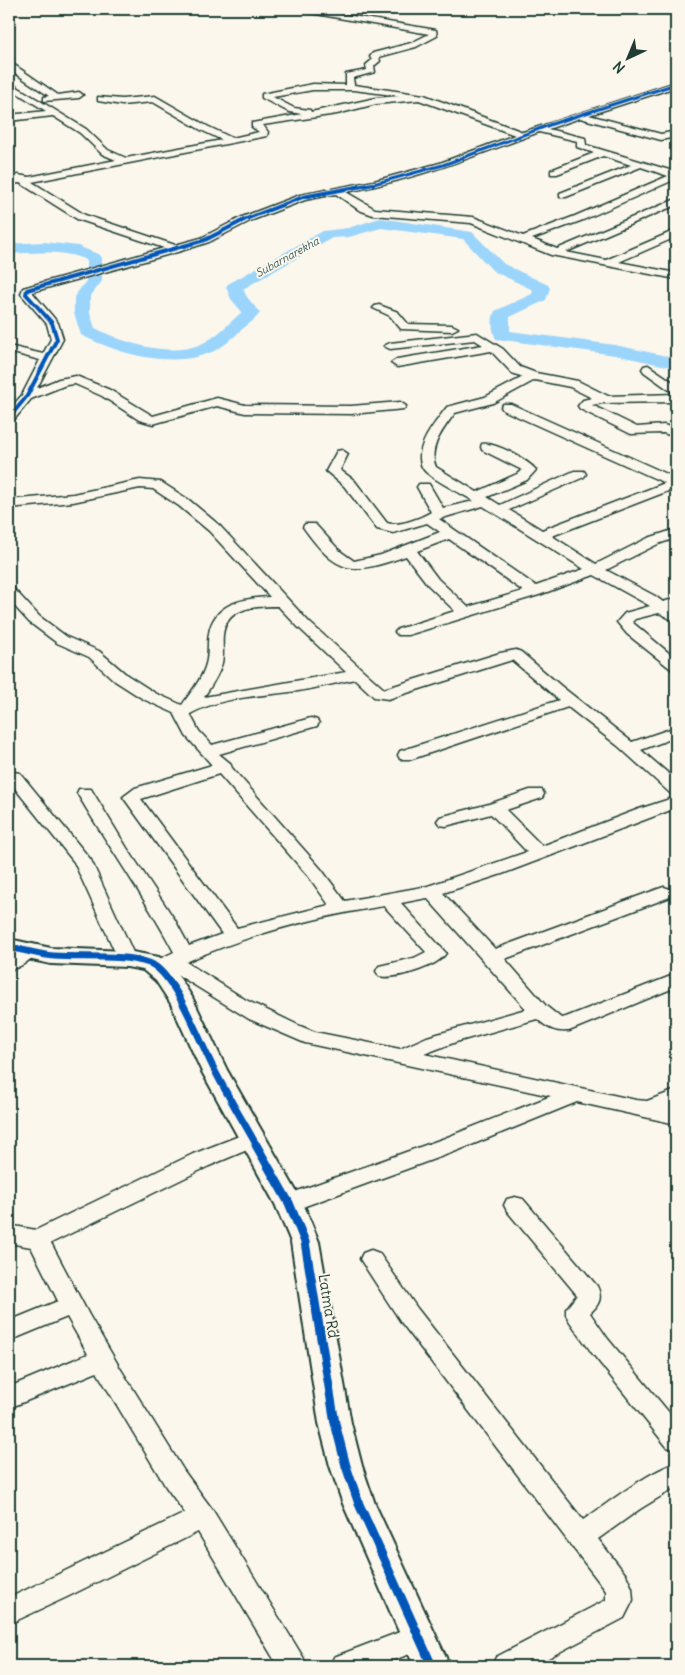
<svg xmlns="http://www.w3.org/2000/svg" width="685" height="1675" viewBox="0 0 685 1675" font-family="Delius,sans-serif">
  <rect width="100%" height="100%" fill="#fbf7ec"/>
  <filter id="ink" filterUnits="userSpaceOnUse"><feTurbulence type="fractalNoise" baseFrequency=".02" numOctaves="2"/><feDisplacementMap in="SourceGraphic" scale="10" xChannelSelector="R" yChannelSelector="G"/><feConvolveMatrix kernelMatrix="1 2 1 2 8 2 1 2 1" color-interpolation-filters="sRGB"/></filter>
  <g filter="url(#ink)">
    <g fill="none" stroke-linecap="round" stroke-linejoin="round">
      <path fill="#9cd5fc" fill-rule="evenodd" d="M380 218 472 232 504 264 548 285 550 288 546 300 510 317V331L615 345 676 358V368L615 355 496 339C492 332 491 318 495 311L532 294 533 290 493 271 463 239 381 228 349 237 332 238 243 289 247 297 260 313C255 320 247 325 240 331 232 339 223 347 212 352 171 369 119 354 81 335L74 313V297L86 281V260C61 249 35 253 9 254V244L44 242 78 246 100 255 102 258V281L90 297V313L95 328C124 343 167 357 199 345 216 338 229 323 242 312L231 299 226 287 228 284 323 231 348 228Z"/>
      <defs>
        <path id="minor" d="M295 9H311L436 30 437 36 416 47 379 57 380 61 374 66 375 72 353 78 354 85 424 95 523 132 676 82V87L589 115 661 134 676 131V137L661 140 580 118 548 129 585 138 586 145 676 172V179L583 220 532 239 557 249 676 199V205L566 252 606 260 676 230V237L619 262 676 273V279L551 255 471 223 373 215 359 210 336 194 305 200 250 221 209 242 181 251 32 292 58 323 63 339 37 388 59 379 76 376 110 390 153 416 217 398 245 405 351 406 400 402 406 406 404 409 351 414 245 413 217 406 153 424 139 420 102 396 75 384 66 385 31 399 13 421 9 422V410L22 395 40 360 9 352V346L43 354 51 339 47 324 21 294 23 288 164 248 77 219 20 183 9 184V178L18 175 29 177 116 160 102 154 80 133 53 116 9 121V115L46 111 9 88V82L86 129 108 150 126 158 222 140 201 130 153 102 122 105 98 101V97L122 99 155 96 207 126 232 138 259 132 252 127V123L302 114 289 112 262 98V94L313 84 346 85V74L367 70 366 65 372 60 370 57 373 53 411 43 429 34 299 11ZM313 90H354L400 96 376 98 311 112 310 110 294 108 273 97ZM419 100 515 135 440 163 374 181 300 195 242 217 201 238 175 245 85 215 32 182 267 136 268 132 263 125 337 114 376 104ZM539 132 577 141V147L594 153 551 170V174H557L603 156 631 165 560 193V197H566L641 167 668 176 575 216 523 236 473 217 375 209 346 192C413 180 476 156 539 132Z
          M9 64H13L58 95 79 92 83 95 79 98 44 101V97L49 96 9 69Z
          M379 305 398 312 408 324 452 325 458 328 452 331 401 329 390 316 373 308 375 306Z
          M477 333 503 349 520 367 536 373 578 381 608 396 676 394V402L602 403 592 405 637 427 664 425 676 429V437L663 433 631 434 580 409 578 406 583 400 592 398 570 387 535 380 493 403 455 413C445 427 427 448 436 467L477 492 517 474 522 470 482 450 481 447 482 444C494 441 528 460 536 470L527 480 487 497 500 505 574 471H584L586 474 584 477 509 510 542 530 665 483 503 410 501 407 503 404H511L676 478V488L552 536 596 564 648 538 676 529V538L658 544 606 570 655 596 663 602 676 598V607L672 609 676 612V622L659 613 635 619 632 622 676 659V671L671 669 627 634 617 622 625 613 650 606 594 575 539 595 408 635H398L395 632 398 629 455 611 428 585 406 556C352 575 338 576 303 527L305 524H315L340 551 354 561 381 555 440 532 427 523 393 533 377 529 344 486 326 471 337 451 342 450 348 454 340 470 354 480 387 523C399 527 421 518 431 512L417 487 419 484H429L443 508 474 501C464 495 430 478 424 470 410 451 436 422 447 407L485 397 523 377 512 373 491 351 397 367 391 363 397 359 483 345 475 340 390 349 384 346 390 343ZM483 506 584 569 536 586 439 519ZM449 539 523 591 468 607 438 579 417 551Z
          M648 365 676 384V393L672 392 644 372 642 369 644 366Z
          M140 480 161 482 189 500 219 525 309 622 384 689 500 653 516 650 521 652 561 686 632 742 676 727V737L641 750 676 780V794L670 793 618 746 568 707 412 759H400L398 755 400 751 559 700 512 660 388 699 374 697 355 679C336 683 317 688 298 691 263 696 222 696 190 714L199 731 212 745 311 718 317 720 319 723 317 726 219 754 230 763 232 768 321 869 345 901 428 886 527 852 491 814 446 826 440 825 437 821 440 817 489 804 530 790H542L544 794 542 798 506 810 542 846 639 809 676 797V808L502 874 443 893 495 949 658 889 664 887 670 889 673 893 670 897 505 959 546 1006 561 1018 566 1017 676 974V987L569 1031C554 1032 548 1028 537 1019L456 1042 424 1054 636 1100 647 1101 676 1090V1105L672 1107 676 1108V1124L577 1102 459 1150 297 1209 289 1211 281 1209 278 1203 281 1197 445 1138 551 1096 305 1043 249 1019 170 970 158 974 151 973 148 968 151 963 174 952C145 897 108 846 77 793L79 789H91L127 848 175 920 189 946 222 934 123 797 135 788 212 765 186 736 174 713 143 699 115 681 89 657 57 643 29 622 9 600V588L14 589 39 616 67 637 99 651 127 675 155 693 182 705C191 692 202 679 206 664 209 654 207 643 209 633 214 603 244 598 270 597L209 531 179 506 153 489 140 488 73 502 9 508V500L73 494ZM278 606 299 628 346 672 204 697C211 686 219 675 222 663 224 654 222 644 223 635 226 607 255 606 278 606ZM219 774 309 877 329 905 237 928 141 799ZM427 898 526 1009 427 1037 400 1049 315 1032 300 1026 246 1000 186 962C249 934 315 917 384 906L426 952 414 958 379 966 376 971 379 976C394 980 438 967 446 953L401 903Z
          M14 772 20 773 91 860 136 959 134 963 127 965 120 963 74 862 9 781V773Z
          M27 946 34 948 36 952C31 961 19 968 9 970V955Z
          M252 1131 259 1133 263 1139 259 1145 209 1166 51 1243 89 1315 120 1368 184 1471 212 1509 303 1657 307 1666H278L198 1532 67 1597 9 1624V1598L185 1513 166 1487 97 1372 9 1408V1387L88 1354 67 1317 9 1341V1321L58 1301 31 1247 9 1243V1225L36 1230 193 1154Z
          M515 1197 523 1199 597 1286C603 1298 599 1305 590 1313L608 1339 676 1421V1450L667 1447 592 1353 570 1322 566 1315V1309L577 1295 507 1211 504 1205 507 1199Z
          M371 1250 379 1253 417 1308 583 1520C610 1502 646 1473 676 1463V1487L640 1509 598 1539 626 1575 632 1588 633 1600 624 1618 533 1666H492L496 1657 606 1600V1591L401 1322 360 1259 363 1253Z
          M418 1625 428 1629 432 1638 428 1647 378 1666H330L334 1657Z"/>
        <path id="tertiary" d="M9 939 51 948 127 951 159 957 174 969 192 997 227 1070 303 1203 319 1242 351 1423 362 1466 375 1504 450 1666H414L343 1504 330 1466 319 1423 291 1242 275 1204 201 1070 171 1004 156 981 143 970 127 967 51 964 9 955Z"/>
      </defs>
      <use href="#minor" stroke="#1f3d34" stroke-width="3"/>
      <use href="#tertiary" stroke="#1f3d34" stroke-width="4"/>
      <use href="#minor" fill="#fbf7ec" fill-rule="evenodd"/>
      <use href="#tertiary" fill="#fbf7ec" fill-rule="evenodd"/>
      <defs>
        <path id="cycleway-far3" d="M366 186 443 165 552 124 676 84"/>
        <path id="cycleway-far2" d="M9 418 27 396 57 339 52 323 26 294 27 290 205 240 246 219 303 197 373 184"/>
        <path id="cycleway-far1" d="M9 947C24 950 39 955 54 956 82 958 124 954 149 963 175 972 201 1045 214 1069 227 1095 243 1121 257 1146"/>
        <path id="cycleway" d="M256 1145 289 1203 305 1242 335 1423 346 1466 359 1504 432 1666"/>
      </defs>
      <use href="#cycleway-far3" stroke="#fbf7ec" stroke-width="4.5"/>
      <use href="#cycleway-far2" stroke="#fbf7ec" stroke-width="5.5"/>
      <use href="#cycleway-far1" stroke="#fbf7ec" stroke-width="10"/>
      <use href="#cycleway" stroke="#fbf7ec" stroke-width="12"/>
      <use href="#cycleway-far3" stroke="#0057b8" stroke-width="3"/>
      <use href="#cycleway-far2" stroke="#0057b8" stroke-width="4"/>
      <use href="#cycleway-far1" stroke="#0057b8" stroke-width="7"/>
      <use href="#cycleway" stroke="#0057b8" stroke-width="9"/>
    </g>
  </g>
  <g text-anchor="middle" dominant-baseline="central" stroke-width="4" stroke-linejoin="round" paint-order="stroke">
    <g font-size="11" font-style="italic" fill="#385b5c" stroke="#fbf7ec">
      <text transform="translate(287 257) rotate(-29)">Subarnarekha</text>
    </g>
    <g font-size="15" fill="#1f3d34" stroke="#fbf7ec">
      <text transform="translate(329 1306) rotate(81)">Latma Rd</text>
    </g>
  </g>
  <rect width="685" height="1675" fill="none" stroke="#fbf7ec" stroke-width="30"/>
  <rect x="15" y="15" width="655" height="1645" fill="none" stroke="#1f3d34" stroke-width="2" filter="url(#ink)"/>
  <g transform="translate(628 58) rotate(224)" stroke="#fbf7ec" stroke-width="4" paint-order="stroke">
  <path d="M0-4L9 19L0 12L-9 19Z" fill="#1f3d34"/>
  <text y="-8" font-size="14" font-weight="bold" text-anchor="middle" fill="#1f3d34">N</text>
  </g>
</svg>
